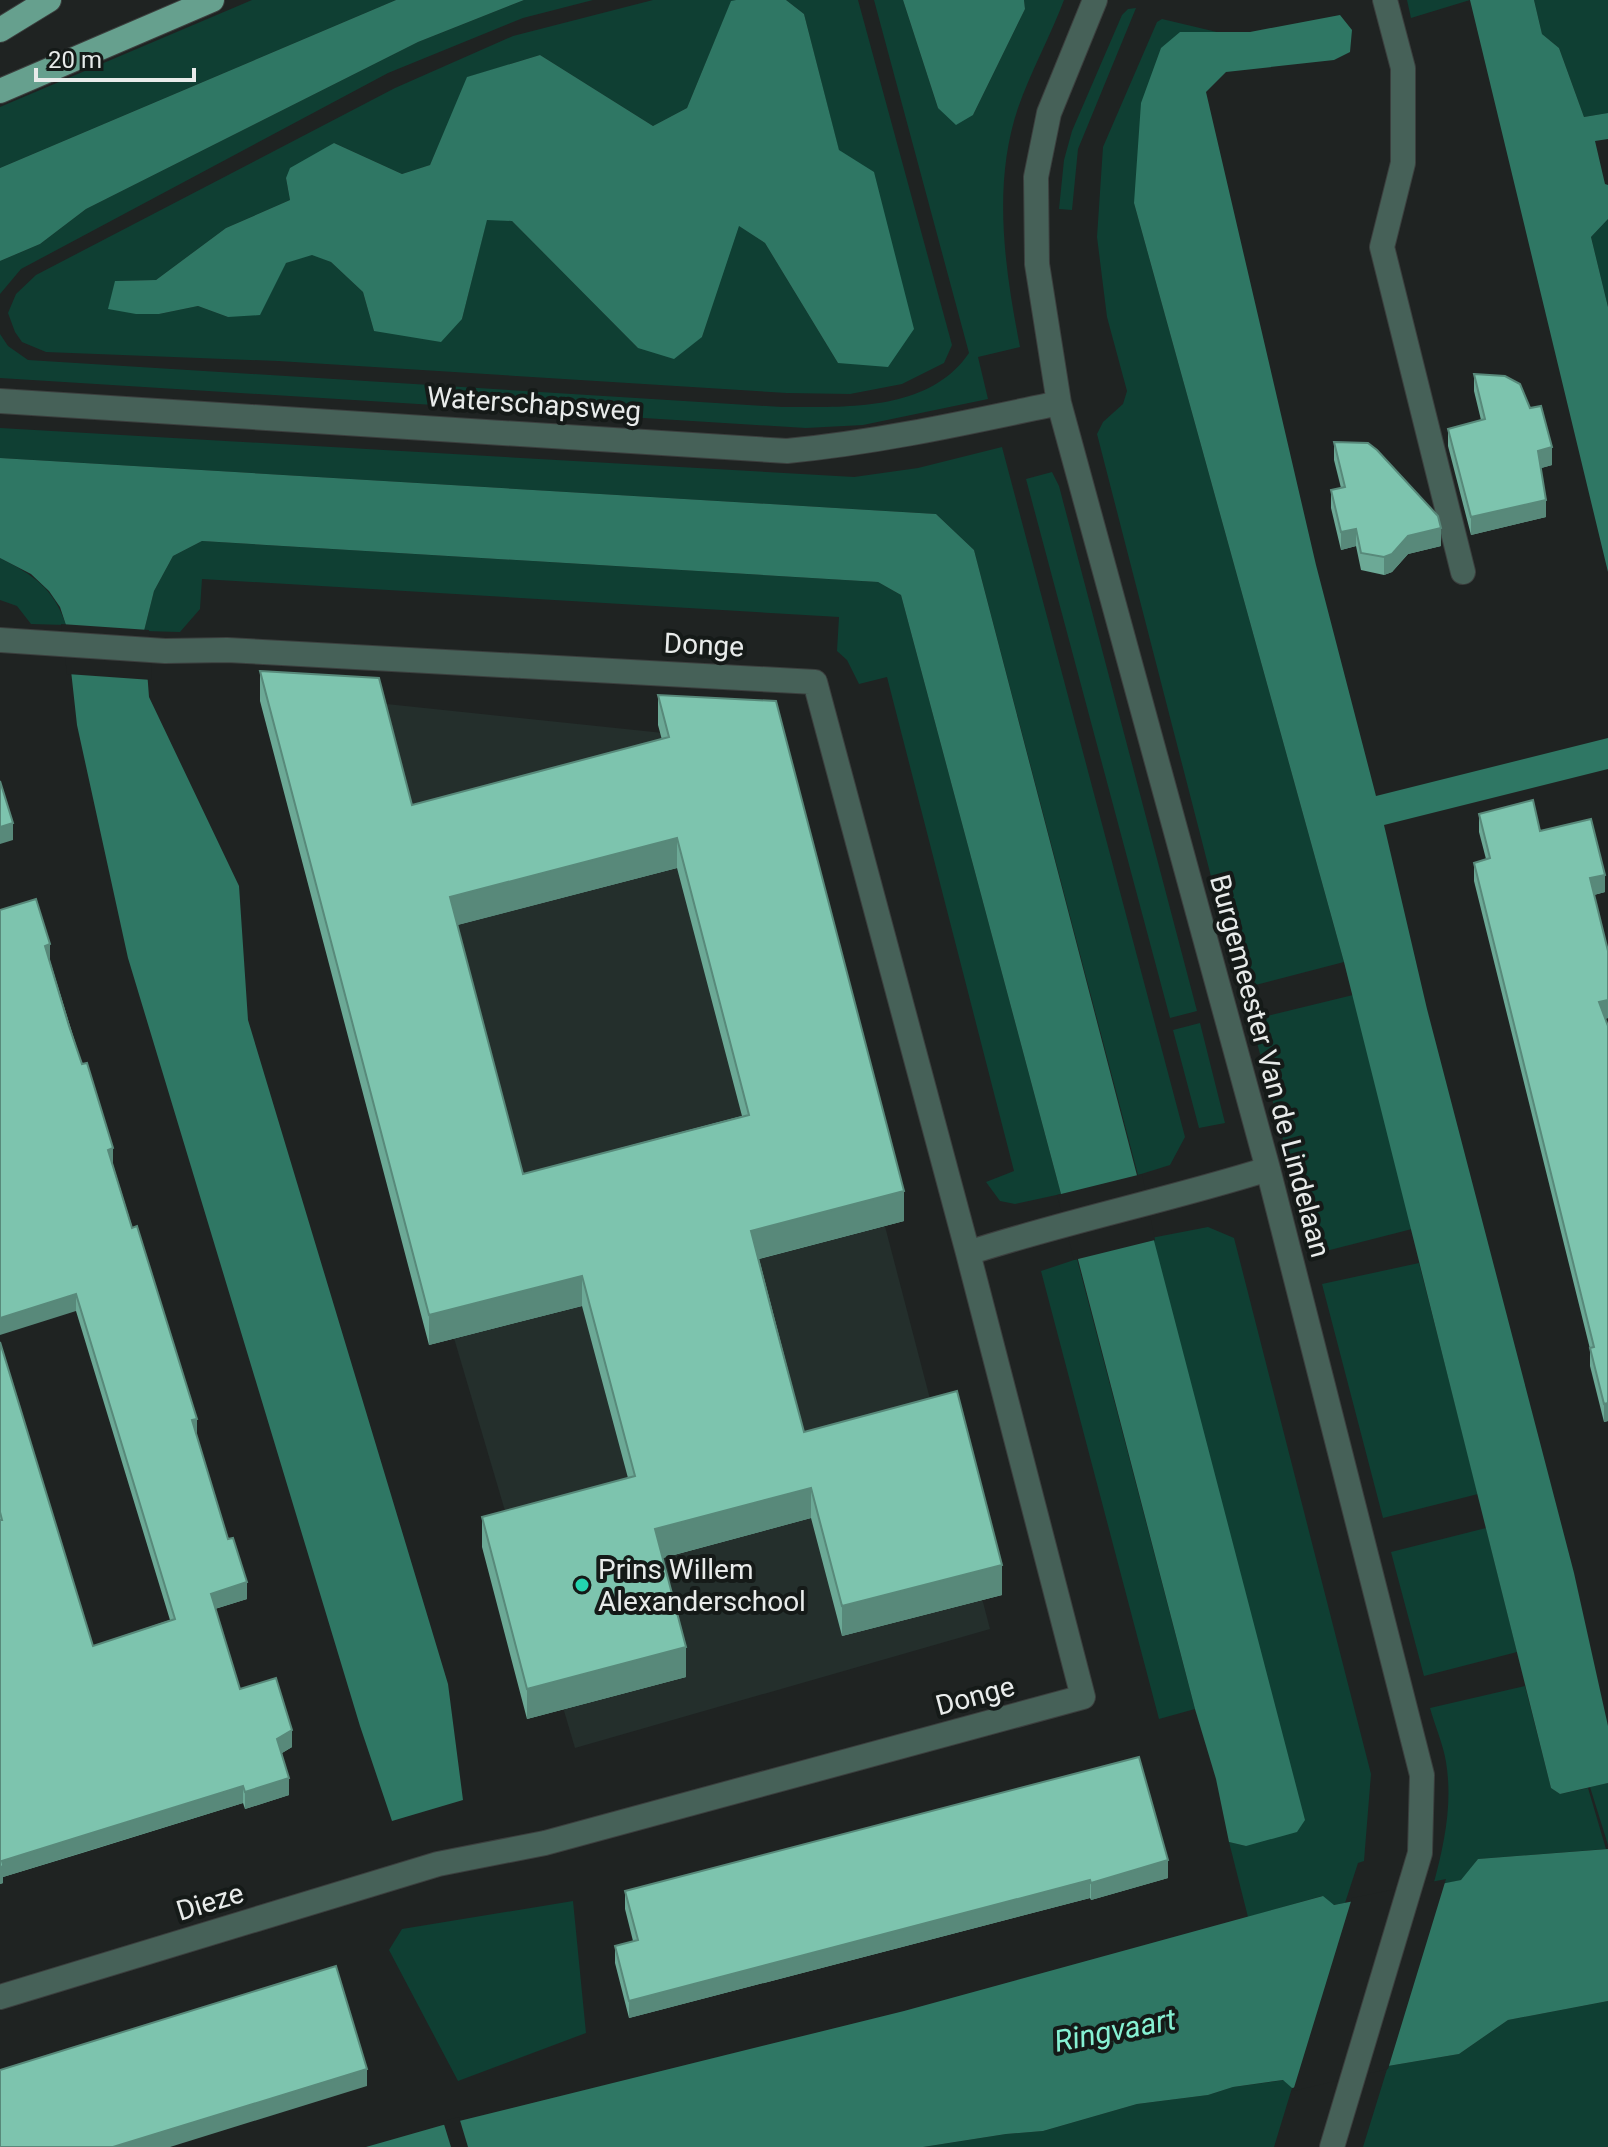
<svg xmlns="http://www.w3.org/2000/svg" width="1608" height="2147" viewBox="0 0 1608 2147" font-family="Roboto,sans-serif">
  <rect width="100%" height="100%" fill="#1f2322"/>
  <path fill="#242f2c" d="M263 691 759 743 990 1629 575 1748Z"/>
  <path fill="#0f3f33" d="M252 0H396L0 168V107Z
    M524 0H593L523 18 388 73 21 269 0 294V261L40 244 86 209 418 42Z
    M653 0H736L731 2 687 108 653 126 540 55 468 77 430 165 402 174 334 143 286 178 290 200 226 228 156 280 116 281 159 314 198 306 228 317 286 263 312 254 331 262 363 292 374 331 462 319 487 219 512 221 638 348 702 337 738 225 765 243 838 363 839 151 804 14 786 0H858L952 345 944 363 902 384 850 394 787 393 278 361 46 352 22 342 15 332 8 313 16 294 36 275 395 88 513 36Z
    M874 0H903L938 108 973 115 1025 9 1024 0H1064C1050 37 1031 71 1018 108 992 185 1005 270 1020 347L978 357 988 399 863 425 806 428 0 378V334L8 346 28 360 782 407C845 407 929 412 969 353Z
    M1407 0H1470L1411 18Z
    M1534 0H1608V113L1584 117 1559 48 1542 34Z
    M1136 8 1078 149 1072 210 1059 209 1064 160 1072 131 1122 15 1128 9Z
    M1162 19 1221 33 1180 32 1134 203 1344 962 1240 989 1097 434 1103 422 1123 404 1127 391 1107 317 1097 237 1103 147 1157 22Z
    M1608 219V307L1591 237Z
    M0 428 854 477 918 468 1002 447 1185 1137 1170 1165 1138 1175 974 550 936 514 0 458Z
    M1052 472 1059 486 1197 1011 1170 1018 1026 479Z
    M202 541 878 582 901 595 1061 1194 1015 1204 1000 1201 986 1182 1014 1171 887 677 859 684 847 660 837 651 839 617 202 579 200 609 180 632 144 631 154 591 173 556Z
    M0 558C33 575 54 588 66 625L31 624 17 606 0 600Z
    M1353 995 1412 1229 1326 1251 1312 1249 1251 1020Z
    M1200 1023 1225 1123 1199 1128 1173 1030Z
    M1208 1227 1234 1238 1371 1774 1364 1861 1358 1863 1345 1903 1333 1905 1322 1896 1248 1917 1229 1842 1246 1846 1151 1238Z
    M1077 1259 1195 1709 1159 1719 1041 1271Z
    M1419 1263 1478 1494 1383 1518 1322 1284Z
    M1486 1528 1517 1652 1424 1676 1391 1552Z
    M1525 1686 1551 1788 1560 1794 1588 1788 1606 1849 1478 1859 1462 1880 1433 1886C1444 1846 1453 1804 1446 1762 1443 1744 1435 1726 1430 1708Z
    M1608 1783V1845L1590 1787Z
    M573 1901 586 2033 458 2081 389 1950 402 1929Z
    M1608 2001V2147H1363L1388 2066 1459 2054 1508 2020Z
    M1284 2080 1292 2088 1274 2147H923L1006 2134 1043 2131 1137 2104 1208 2095 1233 2087Z"/>
  <path fill="#2f7764" d="M396 0H524L418 42 86 209 40 244 0 261V168Z
    M736 0H786L804 14 839 150 874 172 914 329 888 367 838 363 765 243 739 226 702 337 674 359 638 348 512 221 487 220 462 319 441 342 374 331 363 292 331 262 312 255 286 263 260 315 228 317 198 306 159 314H136L108 309 115 281 156 280 226 228 290 200 286 178 290 168 334 143 402 174 430 165 467 77 540 55 653 126 687 108 731 1Z
    M903 0H1024L1025 9 973 115 956 125 938 108Z
    M1470 0H1534L1542 34 1559 48 1584 117 1608 113V139L1595 141 1605 184 1608 185V219L1591 237 1608 307V572Z
    M1340 15 1352 30 1350 52 1334 60 1226 72 1206 92 1316 565 1376 796 1608 738V769L1384 825 1427 1009 1574 1573 1608 1726V1783L1560 1794 1551 1788 1344 962 1134 203 1141 103 1161 48 1180 32H1250Z
    M0 458 936 514 974 550 1305 1820 1297 1832 1246 1846 1229 1842 1216 1779 1195 1709 1061 1194 901 595 878 582 202 541 173 556 154 591 144 631 149 697 239 886 248 1020 448 1684 463 1800 392 1821 360 1726 128 958 77 725 66 625 60 607 49 591 31 574 0 558Z
    M1608 1849V2001L1508 2020 1459 2054 1388 2066 1292 2088 1283 2080 1233 2087 1208 2095 1137 2104 1043 2131 1006 2134 923 2147H366L443 2125 904 2011 1323 1896 1334 1905 1461 1880 1478 1859Z"/>
  <path fill="#1f2322" d="M61 624 149 630 152 680 67 674Z
    M1142 1174 1155 1240 1074 1260 1057 1195Z
    M1446 1879 1388 2069 1293 2091 1352 1898Z
    M459 2117 468 2147H451L443 2121Z"/>
  <g fill="none" stroke-linecap="round" stroke-linejoin="round">
    <defs>
      <path id="minor" d="M1095 0 1049 113 1036 177 1037 264 1059 403 1268 1169 1422 1775 1420 1853 1332 2147
        M1385 0 1403 68V163L1382 247 1463 572
        M0 401 787 451C880 442 969 422 1059 403
        M0 640 165 651 227 650 815 682 968 1253 1083 1697 545 1843 438 1864 0 1997
        M968 1253C1067 1221 1169 1200 1268 1169"/>
      <path id="major" d="M0 30 49 0
        M0 91 212 0"/>
    </defs>
    <use href="#minor" stroke="#3b3f3e" stroke-width="26"/>
    <use href="#major" stroke="#3b3f3e" stroke-width="26"/>
    <use href="#minor" stroke="#466158" stroke-width="24"/>
    <use href="#major" stroke="#66a08e" stroke-width="24"/>
  </g>
  <path fill="#6ca996" fill-rule="evenodd" d="M1474 374 1552 465 1541 468 1546 517 1471 535 1448 446V429L1481 420 1474 391Z
    M1334 442 1441 546 1408 554 1392 572 1384 575 1361 570 1356 546 1341 550 1331 508V490L1341 488 1334 460Z
    M260 671 412 805 662 740 658 725V695L904 1221 759 1259 804 1432 1002 1595 842 1636 811 1518 663 1558 686 1677 527 1719 482 1547V1517L628 1478 582 1306 429 1345 260 701ZM677 868 742 1116 523 1174 457 925Z
    M1479 814 1540 831 1605 892 1594 895 1608 1018 1605 1019 1608 1026V1421L1604 1422 1590 1366V1349L1474 881V863L1486 859 1479 832Z
    M50 961 247 1599 215 1609 240 1689 292 1747 282 1753 289 1795 245 1809 243 1803 82 1853 3 1877V1883L0 1884V1342L93 1646 170 1620 76 1311Z
    M1168 1878 1091 1900 1090 1898 629 2018 615 1963V1946L633 1941 625 1909V1891Z"/>
  <path fill="#58897a" d="M1552 447V465L1538 469V451Z
    M1546 500V517L1471 535V517Z
    M1441 528V546L1408 554 1392 572 1384 575V557L1408 536Z
    M1356 529V546L1341 550V532Z
    M13 823V840L0 844V827Z
    M677 838V868L450 927V897Z
    M1605 875V892L1590 896V878Z
    M50 944V961L45 946Z
    M1608 1000V1018L1599 1020V1002Z
    M113 1148V1165L108 1150Z
    M904 1191V1221L751 1261V1231Z
    M582 1276V1306L429 1345V1315Z
    M76 1294V1311L0 1335V1318Z
    M1608 1403V1421L1604 1422V1404Z
    M197 1419V1436L192 1420Z
    M811 1488V1518L655 1560V1529Z
    M1002 1565V1595L842 1636V1606Z
    M247 1582V1599L211 1610V1594Z
    M686 1647V1677L527 1719V1689Z
    M292 1730V1747L277 1756V1739Z
    M289 1778V1795L245 1809V1792Z
    M243 1786V1803L3 1877V1883L0 1884V1867L2 1861Z
    M1168 1860V1878L1091 1900V1883Z
    M1090 1880V1898L629 2018V2001Z
    M367 2069V2086L170 2147H113Z"/>
  <path fill="#7dc4ae" stroke="#58897a" stroke-width="2" fill-rule="evenodd" d="M1474 374 1505 376 1520 384 1530 408 1541 406 1552 447 1538 451 1546 500 1471 517 1448 429 1485 419Z
    M1334 442 1368 443 1377 450 1438 516 1441 528 1408 536 1392 554 1384 557 1361 553 1356 529 1341 532 1331 490 1345 487Z
    M260 671 379 678 412 805 669 737 658 695 776 701 904 1191 751 1231 773 1316 804 1432 957 1391 1002 1565 842 1606 811 1488 655 1529 686 1647 527 1689 482 1517 635 1476 582 1276 429 1315ZM677 838 749 1115 523 1174 450 897Z
    M0 781 13 823 0 827Z
    M1533 800 1540 831 1591 819 1605 875 1590 878 1608 951V1000L1599 1002 1608 1026V1403L1604 1404 1590 1348 1594 1347 1474 863 1490 858 1479 814Z
    M36 899 50 944 45 946 69 1026 82 1064 87 1063 113 1148 108 1150 132 1228 137 1226 197 1419 192 1420 228 1539 233 1538 247 1582 211 1594 240 1689 276 1678 292 1730 277 1739 289 1778 245 1792 243 1786 82 1836 2 1861 3 1866 0 1867V1520H2L0 1512V1342L93 1646 175 1619 76 1294 0 1318V909V910Z
    M1139 1757 1168 1860 1091 1883 1090 1880 629 2001 615 1946 638 1940 625 1891Z
    M336 1966 367 2069 113 2147H0V2070Z"/>
  <circle fill="#23d5af" stroke="#151a18" stroke-width="3" cx="582" cy="1585" r="8"/>
  <g text-anchor="middle" dominant-baseline="central" stroke-width="8" stroke-linejoin="round" paint-order="stroke">
    <g font-size="28" fill="#e8ebea" stroke="#151a18">
      <text transform="translate(534 404) rotate(4)">Waterschapsweg</text>
      <text transform="translate(704 645) rotate(3)">Donge</text>
      <text transform="translate(1270 1066) rotate(75)">Burgemeester Van de Lindelaan</text>
      <text transform="translate(975 1696) rotate(-15)">Donge</text>
      <text transform="translate(210 1902) rotate(-17)">Dieze</text>
    </g>
    <g font-size="28" fill="#e8ebea" stroke="#151a18" text-anchor="start">
      <text x="598" y="1569">Prins Willem<tspan x="598" dy="32">Alexanderschool</tspan></text>
    </g>
    <g font-size="30" font-style="italic" fill="#87f1d3" stroke="#151a18">
      <text transform="translate(1115 2030) rotate(-11)">Ringvaart</text>
    </g>
  </g>
  <path d="M36 68v12h158v-12" fill="none" stroke="#e8ebea" stroke-width="4"/>
  <text x="48" y="68" font-size="24" fill="#e8ebea" stroke="#151a18" stroke-width="6" paint-order="stroke">20 m</text>
</svg>
